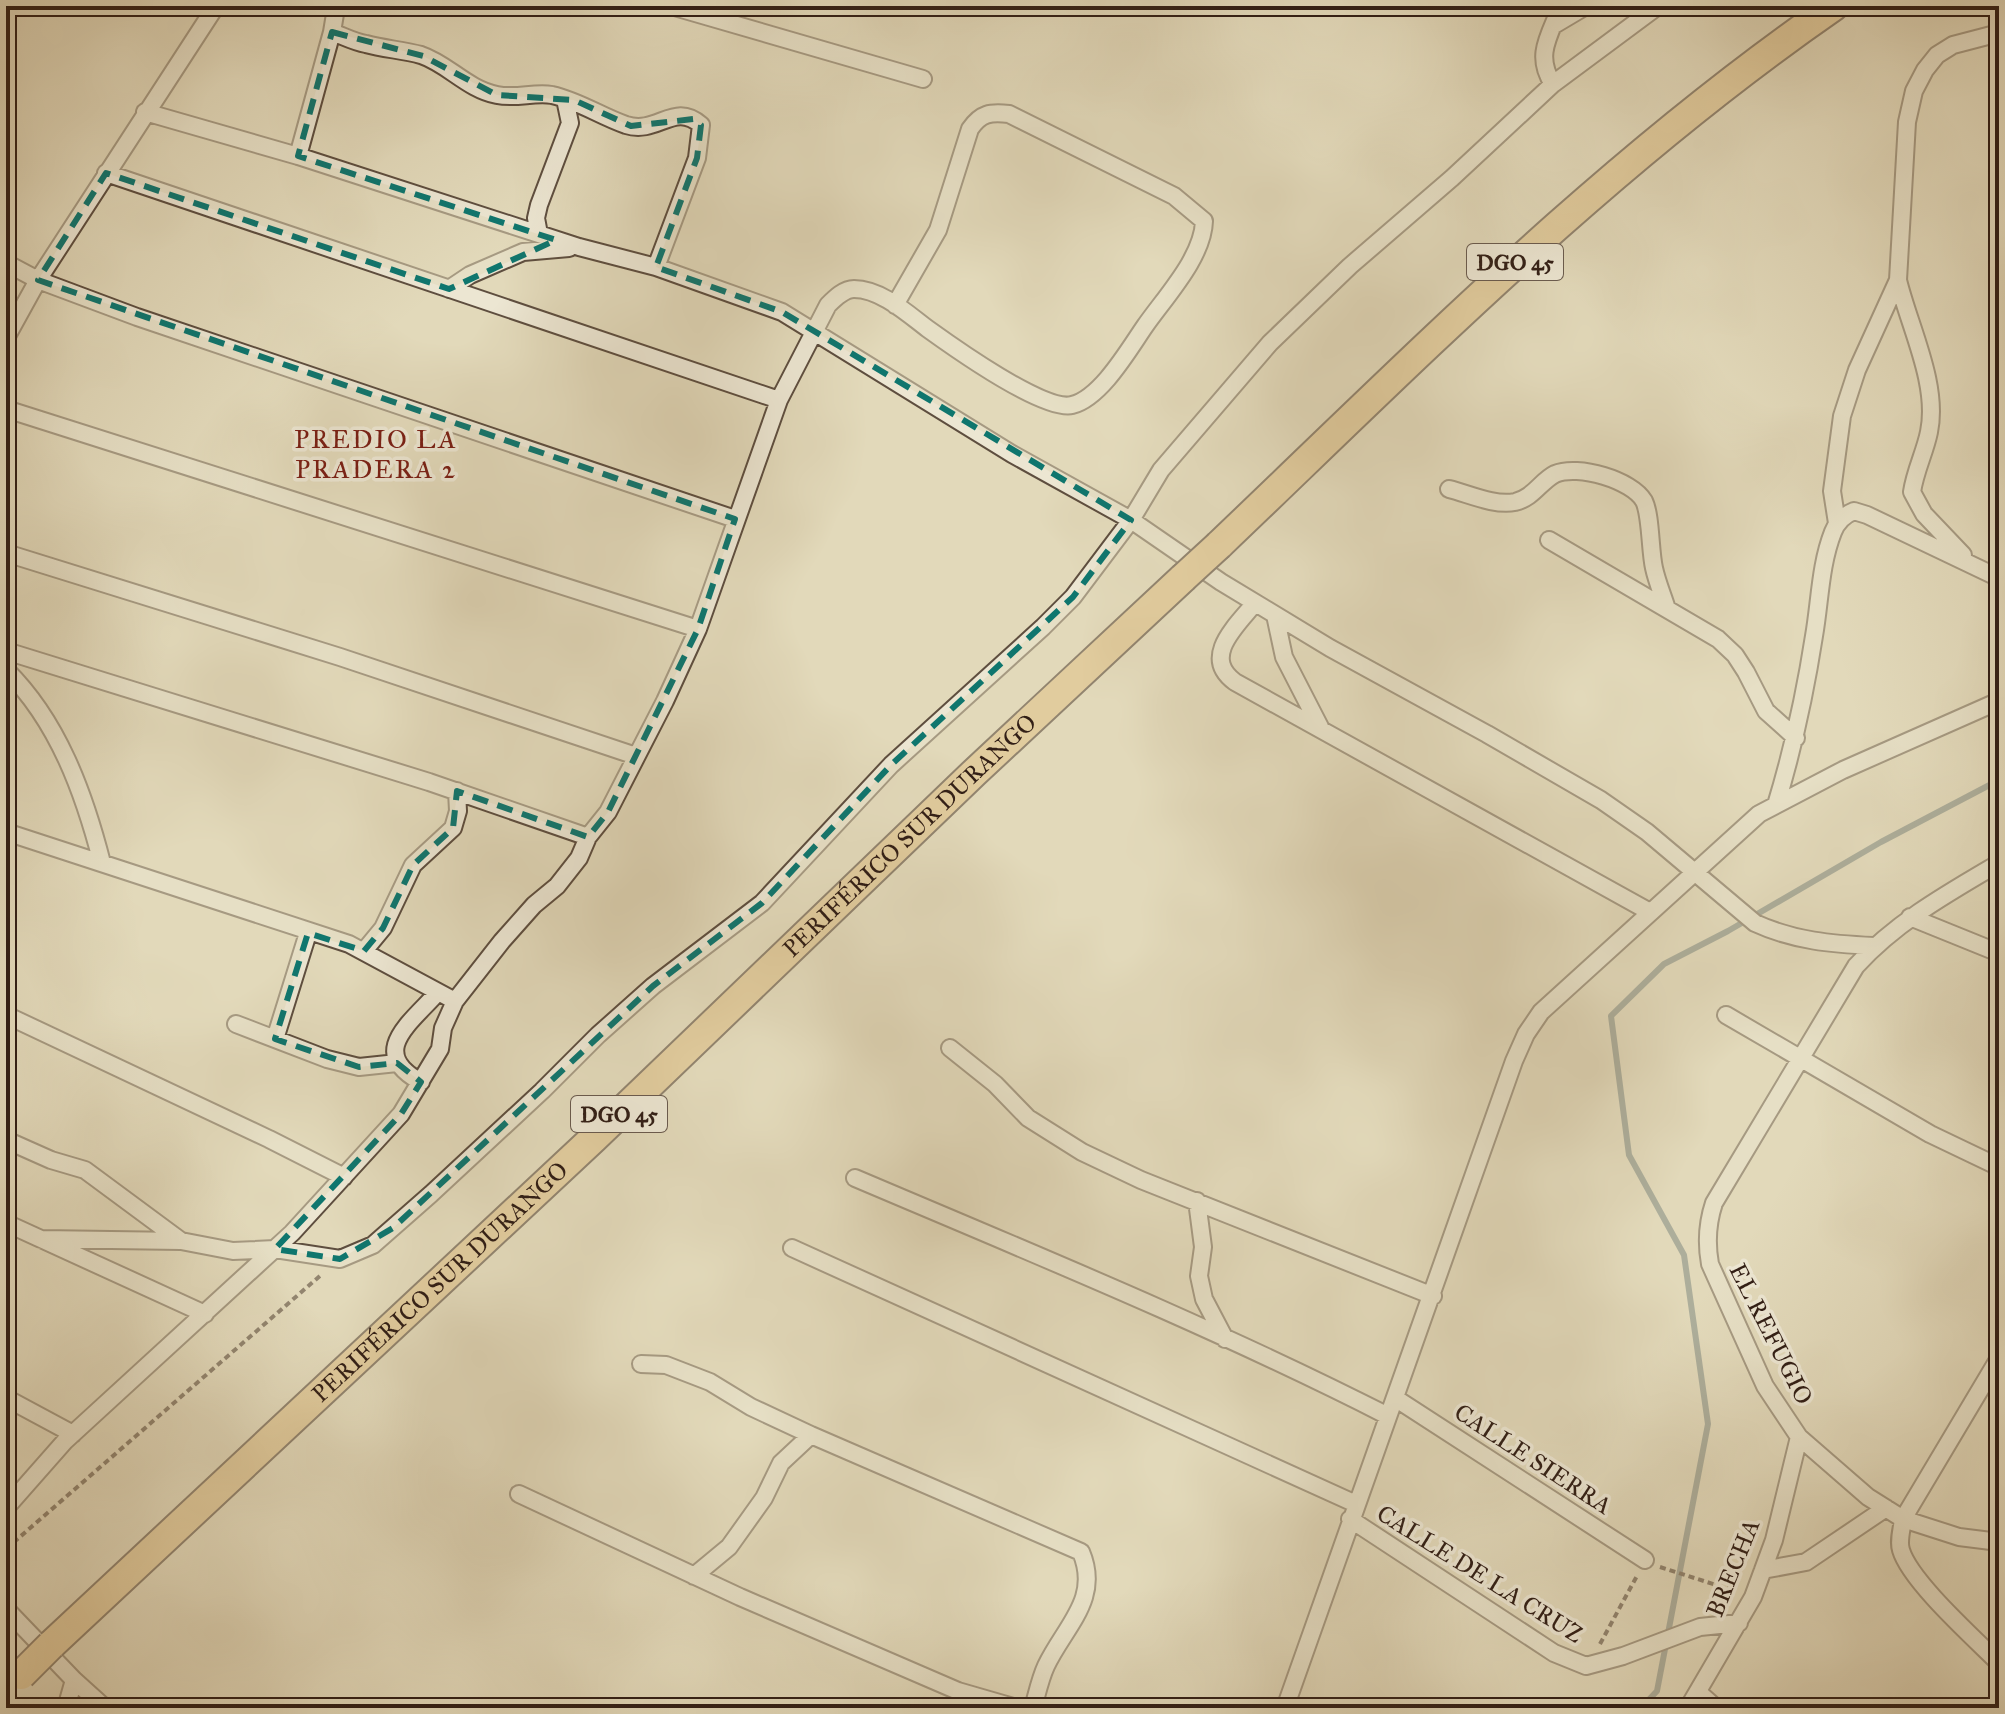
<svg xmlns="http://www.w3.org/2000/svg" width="2005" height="1714" viewBox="0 0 2005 1714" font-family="'IM FELL Great Primer',serif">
  <rect width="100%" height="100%" fill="#e2d9ba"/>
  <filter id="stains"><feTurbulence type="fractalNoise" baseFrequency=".0025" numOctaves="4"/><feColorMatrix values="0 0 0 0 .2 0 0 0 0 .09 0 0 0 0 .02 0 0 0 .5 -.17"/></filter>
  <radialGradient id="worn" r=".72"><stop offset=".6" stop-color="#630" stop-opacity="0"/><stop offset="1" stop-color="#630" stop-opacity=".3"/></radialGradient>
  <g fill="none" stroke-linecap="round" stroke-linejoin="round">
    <path stroke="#6e7b76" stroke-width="6" d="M1641 1708 1657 1691 1708 1424 1684 1255 1629 1155 1611 1016 1664 964 1728 931 1881 842 1999 780"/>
    <defs>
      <path id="minor" d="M671 6 923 79
        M1554 25 1586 6
        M332 32C343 36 354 42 366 44 384 49 403 50 421 55 448 64 467 89 497 95 516 99 534 92 552 95 579 101 600 116 626 125 658 135 674 101 701 125L697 158 656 267
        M1553 84C1534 55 1550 35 1561 6
        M145 112 298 156 579 247 656 267 782 312 1012 454 1131 520 1221 582 1330 648 1487 734 1601 800 1647 832 1755 923C1794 941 1832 944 1874 946
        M298 156 332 32 335 14 333 6
        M106 173 779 400
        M539 234 536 218 539 205 570 123 565 99
        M6 263 38 280 137 317 735 519
        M1898 280C1909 326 1939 384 1929 432 1925 452 1915 471 1912 492L1924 514 1963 555
        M449 289 470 275 523 252 569 248
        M6 338 38 280 216 6
        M6 409 698 629
        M1449 489C1469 494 1494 506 1515 502 1533 498 1541 481 1555 474 1578 464 1632 480 1644 501 1651 515 1650 551 1654 568 1657 582 1663 596 1667 609
        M1837 523 1832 491 1842 416 1857 370 1898 280 1907 122 1914 91 1925 70 1937 55 1953 45 1999 33
        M1549 540 1718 639 1735 655 1746 672 1766 711 1796 738
        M6 553 340 657 636 756
        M1255 603C1236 626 1201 657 1235 682L1650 912
        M1275 615 1284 657 1320 727
        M6 651 429 782 588 837
        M6 670C58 721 84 793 102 863
        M1776 805C1793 749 1805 694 1814 636 1820 602 1820 565 1833 532 1837 522 1844 515 1854 511L1867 515 1999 578
        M6 832 349 944 455 1001
        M1999 863C1948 893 1896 922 1856 966L1714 1203C1707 1224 1706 1242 1710 1264L1765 1386 1799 1437 1868 1497 1903 1519 1959 1537 1999 1542
        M1910 917 1999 953
        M364 951 383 928 413 865 453 828 458 811 457 791
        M6 1015 269 1139 344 1177
        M1726 1015 1930 1134 1999 1167
        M236 1024 327 1059 359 1067 397 1063
        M275 1039 308 933
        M950 1048 995 1084 1028 1118 1082 1152 1141 1180 1433 1296
        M421 1082C366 1052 412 1022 438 992
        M6 1140 51 1160 85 1170 181 1241
        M855 1178C1034 1254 1215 1328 1388 1416
        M1197 1201 1203 1247 1199 1276 1204 1299 1225 1339
        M6 1223 205 1314
        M41 1239 181 1241 233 1251 275 1249 340 1259 373 1245 431 1194 542 1091 598 1035 653 986 762 903 891 765 1043 627 1073 597 1131 520 1161 470 1270 343 1350 266 1452 178 1553 84 1658 6
        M792 1248 1356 1504
        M1999 1358 1903 1519C1902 1529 1898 1541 1901 1550 1910 1581 1974 1638 1999 1663
        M641 1364 666 1365 710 1382 751 1407 811 1435 1081 1552C1101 1599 1065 1626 1046 1666 1040 1679 1037 1694 1033 1708
        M6 1398 73 1434
        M1395 1398 1645 1560
        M519 1494 740 1597 958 1691 1017 1708
        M6 1508 65 1441 292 1233 401 1114 440 1049 443 1028 455 1001 502 941 534 905 557 886 579 858 588 837 608 812 665 701 698 629 779 400 828 305C835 298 844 289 854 289 881 289 908 314 928 329 953 347 1044 412 1072 405 1101 398 1129 349 1145 326 1166 296 1203 257 1204 221L1174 196 1009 114C990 112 981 113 970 129L938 230 895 305
        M1350 1519 1554 1653 1586 1666 1623 1656 1700 1627 1739 1623
        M1763 1570 1806 1562 1886 1508
        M694 1576 729 1547 764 1498 781 1463 811 1435
        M6 1609 74 1680 105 1708
        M1698 1692 1716 1708
        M66 1708 74 1680
        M1285 1708 1514 1061 1526 1034 1541 1012 1759 814 1843 770 1999 701
        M1688 1708 1753 1597 1774 1540 1799 1437"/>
      <g id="trunk">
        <path d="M1219 545C1418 355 1607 163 1834 6"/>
        <path id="s1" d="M51 1645 594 1138 975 772 1183 578"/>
      </g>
    </defs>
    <use href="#minor" stroke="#5e4e3f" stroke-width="20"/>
    <use href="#trunk" stroke="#321f16" stroke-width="32"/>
    <path stroke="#321f16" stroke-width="4" stroke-dasharray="6 4" stroke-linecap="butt" d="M6 1549 321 1275
      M1660 1567 1735 1591
      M1600 1644 1638 1574"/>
    <use href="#minor" stroke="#ece6d2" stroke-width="16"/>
    <use href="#trunk" stroke="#e1bc7d" stroke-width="28"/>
    <defs>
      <path id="trunk-bridge" d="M1183 578 1219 545
        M21 1675 51 1645"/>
    </defs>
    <use href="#trunk-bridge" stroke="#321f16" stroke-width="32" stroke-linecap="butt"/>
    <use href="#trunk-bridge" stroke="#e1bc7d" stroke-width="28"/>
  </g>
  <path d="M0 0H2005V1714H0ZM332 32 423 56 497 95 574 100 631 126 694 119 701 125 697 158 656 267 782 312 1131 520 1073 597 891 765 762 903 653 986 393 1228 340 1259 275 1249 401 1114 421 1082 397 1063 359 1067 275 1039 308 933 364 951 383 928 413 865 453 828 457 791 588 837 608 812 698 629 735 519 38 280 106 173 449 289 556 240 298 156Z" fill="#e2d9ba" fill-opacity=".55" fill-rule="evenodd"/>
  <path fill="none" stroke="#0f766e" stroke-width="6" stroke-dasharray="16 10" stroke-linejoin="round" d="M332 32 423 56 497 95 574 100 631 126 694 119 701 125 697 158 656 267 782 312 1131 520 1073 597 891 765 762 903 653 986 393 1228 340 1259 275 1249 401 1114 421 1082 397 1063 359 1067 275 1039 308 933 364 951 383 928 413 865 453 828 457 791 588 837 608 812 698 629 735 519 38 280 106 173 449 289 556 240 298 156Z"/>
  <g text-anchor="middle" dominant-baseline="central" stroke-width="7" stroke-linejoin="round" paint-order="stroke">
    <g fill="#ece6d2" stroke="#6a5b4e" stroke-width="2">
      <rect x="1467" y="244" width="96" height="36" rx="6"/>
      <rect x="571" y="1096" width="96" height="36" rx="6"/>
    </g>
    <g font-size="22" font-weight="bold" fill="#321f16">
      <text x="1515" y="262">DGO 45</text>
      <text x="619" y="1114">DGO 45</text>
    </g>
    <g font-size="24" fill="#321f16" stroke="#ece6d2">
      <text stroke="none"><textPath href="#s1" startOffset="1180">PERIFÉRICO SUR DURANGO</textPath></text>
      <text stroke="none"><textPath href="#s1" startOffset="532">PERIFÉRICO SUR DURANGO</textPath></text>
      <text transform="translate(1771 1334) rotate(63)">EL REFUGIO</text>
      <text transform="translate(1533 1459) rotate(33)">CALLE SIERRA</text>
      <text transform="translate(1733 1568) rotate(-68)">BRECHA</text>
      <text transform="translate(1480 1574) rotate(32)">CALLE DE LA CRUZ</text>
    </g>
    <g font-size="26" letter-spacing="2" fill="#7a1f14" stroke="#ece6d2">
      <text x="376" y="439">PREDIO LA<tspan x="376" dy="30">PRADERA 2</tspan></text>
    </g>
  </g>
  <rect width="2005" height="1714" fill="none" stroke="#e2d9ba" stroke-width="32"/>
  <rect x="8" y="8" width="1989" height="1698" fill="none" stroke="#321f16" stroke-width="4"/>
  <rect x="16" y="16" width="1973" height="1682" fill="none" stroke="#321f16" stroke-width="2"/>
  <rect width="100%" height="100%" filter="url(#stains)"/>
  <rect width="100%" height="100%" fill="url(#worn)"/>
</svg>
